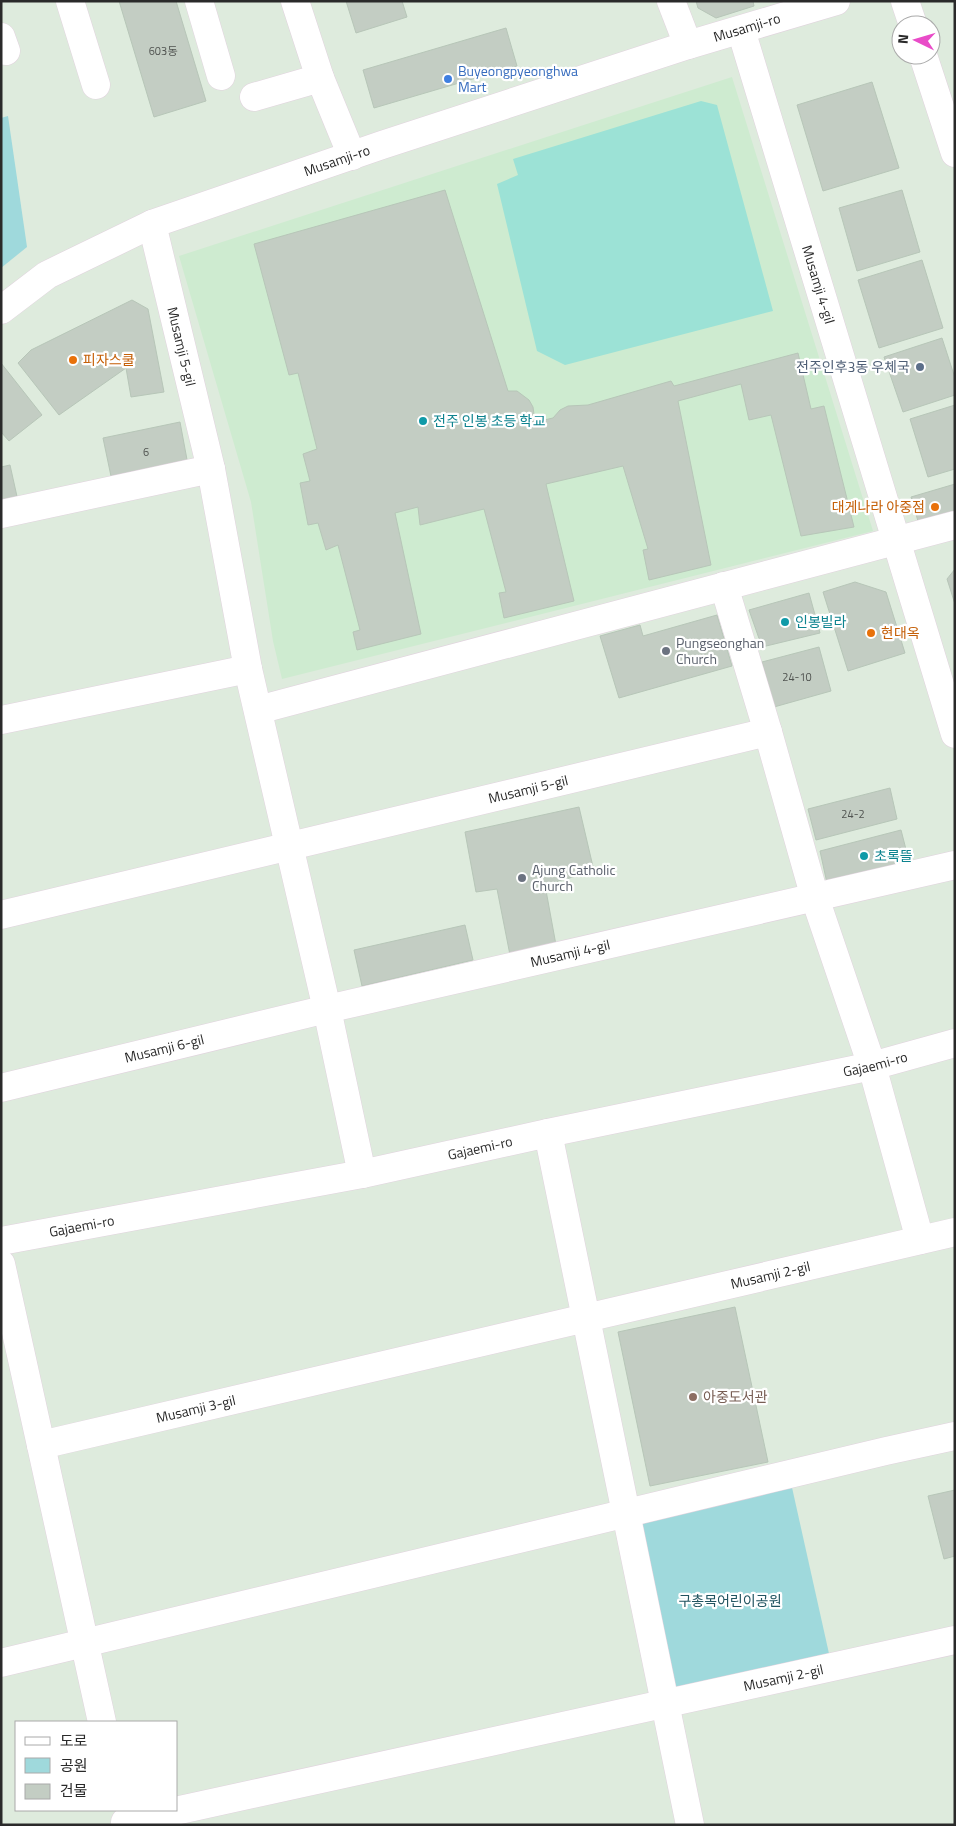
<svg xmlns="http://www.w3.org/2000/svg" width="956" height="1826" font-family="'Titillium Web','Noto Sans KR',sans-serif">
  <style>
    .education { fill: #ceebd0 }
    .green { fill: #9fd9dc }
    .pitch { fill: #9ce2d6 }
    .building { fill: #c3cdc3; stroke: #b7c6b8 }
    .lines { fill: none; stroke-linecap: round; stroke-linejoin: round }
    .minor-casing { stroke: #e1d3de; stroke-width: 29 }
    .minor { stroke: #fff; stroke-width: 28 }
    .shop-dot { fill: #3f7fe0; stroke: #fff; stroke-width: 2 }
    .food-dot { fill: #e8710a; stroke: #fff; stroke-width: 2 }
    .service-dot { fill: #5c6f8a; stroke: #fff; stroke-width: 2 }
    .culture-dot { fill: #0f9aa8; stroke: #fff; stroke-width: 2 }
    .worship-dot { fill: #6b7280; stroke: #fff; stroke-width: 2 }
    .education-dot { fill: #8d6e63; stroke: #fff; stroke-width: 2 }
    .labels { text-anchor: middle; stroke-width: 4.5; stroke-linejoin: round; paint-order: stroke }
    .number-label { font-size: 11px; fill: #505350 }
    .street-label { font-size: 14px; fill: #2a2a2a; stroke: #fff }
    .shop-label { font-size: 14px; fill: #366cbe; stroke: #fff; text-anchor: start }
    .food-label { font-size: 14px; fill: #c56008; stroke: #fff; text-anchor: start }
    .service-label { font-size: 14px; fill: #4e5e75; stroke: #fff; text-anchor: end }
    .culture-label { font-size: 14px; fill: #0d838f; stroke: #fff; text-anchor: start }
    .worship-label { font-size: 14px; fill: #5b616d; stroke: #fff; text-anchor: start }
    .education-label { font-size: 14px; fill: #785e54; stroke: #fff; text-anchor: start }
    .park-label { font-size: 14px; fill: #215460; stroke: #fff }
  </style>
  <rect width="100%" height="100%" fill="#deebdd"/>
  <!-- education -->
  <path class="education" d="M732,77L873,531L282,679L273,641L251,502L179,256Z"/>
  <!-- green -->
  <g class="green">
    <path d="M8,116L27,247L1,268V118Z"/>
    <path d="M789,1474L832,1667L665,1703L625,1513Z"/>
  </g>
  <!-- pitch -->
  <path class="pitch" d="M701,101L717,105L773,311L565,365L537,351L497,184L518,175L513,159Z"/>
  <!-- building -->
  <g class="building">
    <path d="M119,1H176L206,101L154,117Z"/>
    <path d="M346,1H402L407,17L356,33Z"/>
    <path d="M696,1H753L754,6L716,18L698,8Z"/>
    <path d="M506,28L517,66L374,108L363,70Z"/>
    <path d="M872,82L899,168L823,191L797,105Z"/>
    <path d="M445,190L508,391H517L529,400L533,407L535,422L553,418L560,410L568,406L588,405L671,381L674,386L798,353L811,409L824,406L854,527L801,536L771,415L749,420L741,384L678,401L711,565L649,580L643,550L648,549L623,466L546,484L574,601L504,618L499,593L506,592L484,509L420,525L418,507L395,513L421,634L357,650L353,632L360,630L338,545L326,550L318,523L308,525L300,483L310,481L303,454L317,449L298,373L289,375L254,244Z"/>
    <path d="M902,190L920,252L857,271L839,208Z"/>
    <path d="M922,260L943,328L879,348L858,280Z"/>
    <path d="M132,300L148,309L164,392L131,397L126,368L59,415L18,363L31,350Z"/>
    <path d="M942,338L955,378V395L903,412L884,357Z"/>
    <path d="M1,363L42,415L9,441L1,432Z"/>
    <path d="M955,405V469L928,477L910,419Z"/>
    <path d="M180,422L188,465L112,481L103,438Z"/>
    <path d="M10,465L18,501L1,505V467Z"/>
    <path d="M955,484V518L920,528L911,497Z"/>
    <path d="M955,569V604L947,579Z"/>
    <path d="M855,582L886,592L905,653L848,671L823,592Z"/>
    <path d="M809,593L820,633L762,647L749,610Z"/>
    <path d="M717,615L732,666L619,698L600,636L640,625L643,636Z"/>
    <path d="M819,647L831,691L774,707L762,662Z"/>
    <path d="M890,788L897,819L816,840L808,809Z"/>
    <path d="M579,807L594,871L545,885L556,945L510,955L497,889L476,892L465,832Z"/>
    <path d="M901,830L909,861L827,883L820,851Z"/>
    <path d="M465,925L473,960L362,986L354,950Z"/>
    <path d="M735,1307L768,1462L650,1486L618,1332Z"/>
    <path d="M955,1490V1556L944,1559L928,1496Z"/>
  </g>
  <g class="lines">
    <!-- minor casing -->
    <g class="minor-casing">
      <g id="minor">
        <path d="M70,1L96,85"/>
        <path d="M199,1L221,76"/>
        <path d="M671,1L688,45"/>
        <path d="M905,1L913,25"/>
        <path id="s1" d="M741,30L955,734"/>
        <path d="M1,37L6,51"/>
        <path d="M923,55L955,153"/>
        <path d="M320,78L352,156"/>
        <path d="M254,97L320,78L295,1"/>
        <path id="s2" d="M152,224L211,469L248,669L327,1009L362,1174"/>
        <path id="s3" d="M1,310L47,275L152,224L382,145L688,45L836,1"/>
        <path d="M1,514L211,469"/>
        <path d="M724,586L768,732L815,898L872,1066L920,1240"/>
        <path d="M258,710L955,525"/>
        <path d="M1,720L248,669"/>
        <path id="s4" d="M1,915L768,732"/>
        <path id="s5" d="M1,1088L327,1009L955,865"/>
        <path d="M548,1133L690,1825"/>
        <path id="s6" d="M1,1241L362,1174L548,1133L872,1066L955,1043"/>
        <path d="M1,1264L102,1722"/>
        <path id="s7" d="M41,1445L955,1232"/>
        <path d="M1,1663L886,1451L955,1436"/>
        <path id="s8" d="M125,1822L955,1640"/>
      </g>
    </g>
    <!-- minor -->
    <use href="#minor" class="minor"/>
  </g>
  <!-- markers -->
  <circle class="shop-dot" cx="448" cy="79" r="5"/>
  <g class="food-dot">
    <circle cx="73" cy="360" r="5"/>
    <circle cx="935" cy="507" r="5"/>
    <circle cx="871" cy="633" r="5"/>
  </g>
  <circle class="service-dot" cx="920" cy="367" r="5"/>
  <g class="culture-dot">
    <circle cx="423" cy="421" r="5"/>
    <circle cx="785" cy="622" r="5"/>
    <circle cx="864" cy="856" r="5"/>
  </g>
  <g class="worship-dot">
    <circle cx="666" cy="651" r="5"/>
    <circle cx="522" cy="878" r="5"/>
  </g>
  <circle class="education-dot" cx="693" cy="1397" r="5"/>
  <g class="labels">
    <!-- number labels -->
    <g class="number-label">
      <text x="163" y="55">603동</text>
      <text x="146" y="456">6</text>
      <text x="797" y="681">24-10</text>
      <text x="853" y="818">24-2</text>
    </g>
    <!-- street labels -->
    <g class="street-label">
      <text dy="5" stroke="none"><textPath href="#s3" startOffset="801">Musamji-ro</textPath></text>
      <text dy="5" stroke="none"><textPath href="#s3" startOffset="370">Musamji-ro</textPath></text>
      <text dy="5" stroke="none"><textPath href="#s1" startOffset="266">Musamji 4-gil</textPath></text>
      <text dy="5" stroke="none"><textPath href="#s2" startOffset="126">Musamji 5-gil</textPath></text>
      <text dy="5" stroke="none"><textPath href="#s4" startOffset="542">Musamji 5-gil</textPath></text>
      <text dy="5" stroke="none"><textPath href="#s5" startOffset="585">Musamji 4-gil</textPath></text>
      <text dy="5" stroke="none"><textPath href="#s5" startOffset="168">Musamji 6-gil</textPath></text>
      <text dy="5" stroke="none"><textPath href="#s6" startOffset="892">Gajaemi-ro</textPath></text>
      <text dy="5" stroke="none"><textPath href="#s6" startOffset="488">Gajaemi-ro</textPath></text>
      <text dy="5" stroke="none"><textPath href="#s6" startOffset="82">Gajaemi-ro</textPath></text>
      <text dy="5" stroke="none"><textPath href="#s7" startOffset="749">Musamji 2-gil</textPath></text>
      <text dy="5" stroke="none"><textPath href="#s7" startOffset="159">Musamji 3-gil</textPath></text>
      <text dy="5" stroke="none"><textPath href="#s8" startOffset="674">Musamji 2-gil</textPath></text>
    </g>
    <!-- shop labels -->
    <g class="shop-label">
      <text x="458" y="76">Buyeongpyeonghwa<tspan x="458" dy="16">Mart</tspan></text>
    </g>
    <!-- food labels -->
    <g class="food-label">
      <text x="83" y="365">피자스쿨</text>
      <text x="925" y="512" text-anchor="end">대게나라 아중점</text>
      <text x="881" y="638">현대옥</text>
    </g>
    <!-- service labels -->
    <g class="service-label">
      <text x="910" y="372">전주인후3동 우체국</text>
    </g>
    <!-- culture labels -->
    <g class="culture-label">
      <text x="433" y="426">전주 인봉 초등 학교</text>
      <text x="795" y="627">인봉빌라</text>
      <text x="874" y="861">초록뜰</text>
    </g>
    <!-- worship labels -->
    <g class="worship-label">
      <text x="676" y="648">Pungseonghan<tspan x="676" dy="16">Church</tspan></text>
      <text x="532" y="875">Ajung Catholic<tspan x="532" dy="16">Church</tspan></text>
    </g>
    <!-- education labels -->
    <g class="education-label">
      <text x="703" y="1402">아중도서관</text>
    </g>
    <!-- park labels -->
    <g class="park-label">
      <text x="730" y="1606">구총목어린이공원</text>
    </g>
  </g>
  <!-- border -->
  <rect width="956" height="1826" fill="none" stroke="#2a2a2a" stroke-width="5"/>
  <!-- legend -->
  <rect x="15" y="1721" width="162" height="90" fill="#ffffff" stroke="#aaaaaa"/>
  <rect x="25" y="1737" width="25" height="8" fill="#ffffff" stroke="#aaaaaa"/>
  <text x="60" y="1746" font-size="15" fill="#2a2a2a">도로</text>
  <rect x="25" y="1758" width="25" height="15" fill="#9fd9dc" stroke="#aaaaaa"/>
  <text x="60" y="1771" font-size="15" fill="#2a2a2a">공원</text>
  <rect x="25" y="1784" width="25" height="15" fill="#c3cdc3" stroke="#aaaaaa"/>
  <text x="60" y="1796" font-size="15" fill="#2a2a2a">건물</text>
  <!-- north arrow -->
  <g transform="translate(916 40) rotate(275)"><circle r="24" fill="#ffffff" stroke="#aaaaaa"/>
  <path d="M0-4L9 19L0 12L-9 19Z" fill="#e94cc8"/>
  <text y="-8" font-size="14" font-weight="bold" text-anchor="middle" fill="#2a2a2a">N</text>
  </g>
</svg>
